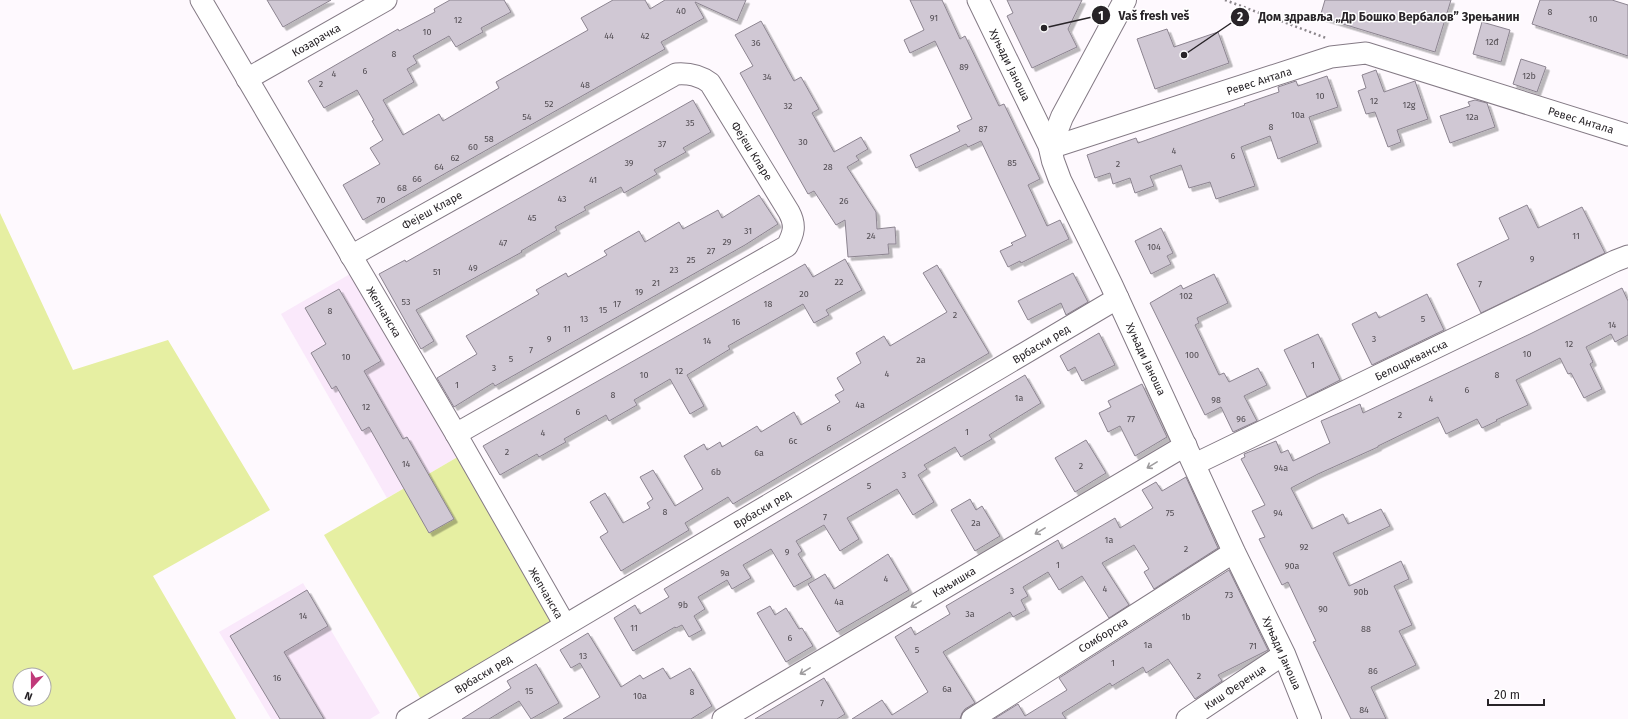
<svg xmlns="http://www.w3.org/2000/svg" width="1628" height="719" font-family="'Fira Sans',sans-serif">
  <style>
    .built { fill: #fae9fb }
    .green { fill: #e6efa2; fill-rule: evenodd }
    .building { fill: #d0c8d4; stroke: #8c8490; filter: url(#shadow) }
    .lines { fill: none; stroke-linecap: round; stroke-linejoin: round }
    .minor-casing { stroke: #847a85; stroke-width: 23 }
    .tertiary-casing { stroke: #847a85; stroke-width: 24 }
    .path { stroke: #8c878c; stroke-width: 2.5; stroke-dasharray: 2 3; stroke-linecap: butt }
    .minor { stroke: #fff; stroke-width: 21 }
    .tertiary { stroke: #fff; stroke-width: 22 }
    .oneway { stroke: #9e9c9e }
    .labels { text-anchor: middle; stroke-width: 3; stroke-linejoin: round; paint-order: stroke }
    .number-label { font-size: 9px; fill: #524d53 }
    .street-label { font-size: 11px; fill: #282428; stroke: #fff }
    .leader { fill: none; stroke: #282428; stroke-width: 1.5 }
    .callout-dot { fill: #282428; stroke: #fff; stroke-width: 1.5 }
    .mark-label { font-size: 12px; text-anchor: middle; font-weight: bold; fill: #fff }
    .callout-label { font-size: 12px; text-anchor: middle; font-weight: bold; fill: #282428; stroke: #fff; stroke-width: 3; stroke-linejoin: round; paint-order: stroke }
  </style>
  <defs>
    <filter id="shadow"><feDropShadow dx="3.5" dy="3.5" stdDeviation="0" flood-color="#0004"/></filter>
  </defs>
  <rect width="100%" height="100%" fill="#fef9fe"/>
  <!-- built -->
  <g class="built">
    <path d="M357,270L461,455L387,498L281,314Z"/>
    <path d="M303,583L380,713L370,719H271L219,632Z"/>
  </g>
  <!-- green -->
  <g class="green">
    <path d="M0,213L73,370L168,340L270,510L153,576L236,719H0ZM20,675H44V699H20Z"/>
    <path d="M461,455L559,621L422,701L324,535Z"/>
  </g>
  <!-- building -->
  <g class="building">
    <path d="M267,0H331L283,27Z"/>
    <path d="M450,0H504L511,12L481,28L483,32L456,47L449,36L413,56L417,63L407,69L414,82L383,100L403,135L439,114L443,121L499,88L496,82L588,30L581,18L613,0H645L650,9L665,0H746L737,21L695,2L704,18L661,42L665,49L363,220L343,185L380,164L370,148L383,140L372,121L374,120L357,90L324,108L308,81L398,29L399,31L435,12L434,9Z"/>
    <path d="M910,0H942L960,39L965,36L999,106L1004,104L1040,179L1028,185L1047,226L1060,220L1069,239L1021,263L1020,261L1008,267L1000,251L1013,245L1011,243L1026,236L981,141L968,147L966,144L916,168L910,155L960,131L957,126L972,119L935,41L910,53L904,40L924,30Z"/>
    <path d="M1007,0H1082L1068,29L1077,47L1032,68L1007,16L1013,13Z"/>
    <path d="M1325,0H1451L1435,52L1320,17Z"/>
    <path d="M1540,0H1612L1628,5V56L1532,24Z"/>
    <path d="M761,21L794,81L801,77L819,109L812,113L834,152L861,137L868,149L856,156L859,160L847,167L876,212L877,229L895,227L896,244H888L889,254L848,257L845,220L836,225L814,191L808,194L740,73L753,66L735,35Z"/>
    <path d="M1482,22L1510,30L1501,62L1473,54Z"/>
    <path d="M1167,29L1174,47L1218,32L1229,63L1155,89L1137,39Z"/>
    <path d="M1521,59L1546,67L1537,92L1513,84Z"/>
    <path d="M1376,70L1384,92L1415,81L1428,119L1397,130L1401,142L1388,147L1375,112L1366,114L1358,91L1366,88L1362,75Z"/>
    <path d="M1327,76L1338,107L1309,117L1318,143L1278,159L1270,136L1241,147L1255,186L1216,199L1210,182L1189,188L1181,165L1150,176L1154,186L1135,193L1130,178L1113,184L1110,173L1095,178L1087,155L1136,138L1138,143L1245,105L1244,104L1279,92L1278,87L1296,81L1298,86Z"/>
    <path d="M693,100L711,132L683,148L686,152L654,170L657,174L624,193L621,187L584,207L586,210L555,227L557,230L521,251L522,252L416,310L434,341L421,349L379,274L405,260L406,262Z"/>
    <path d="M1475,100L1487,103L1495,127L1450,143L1440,116L1470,106L1468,102Z"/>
    <path d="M759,195L778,224L745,245L495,386L493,383L454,407L437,378L477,354L466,336L539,294L536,290L566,273L568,277L607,255L604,251L639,231L645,242L679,222L683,229L718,210L722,218Z"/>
    <path d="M1527,205L1538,228L1582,207L1605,253L1481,313L1457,264L1509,239L1499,218Z"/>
    <path d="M1161,228L1173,253L1167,256L1171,264L1151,274L1135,241Z"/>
    <path d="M845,259L862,290L826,310L829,315L814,323L803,304L728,346L730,349L687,375L704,406L690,414L670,379L634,400L637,405L609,421L606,415L564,439L566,442L539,457L537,454L500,475L483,446L805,264L813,277Z"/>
    <path d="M937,265L989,353L733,504L728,497L685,523L689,530L621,571L600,537L608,532L590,502L605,493L623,523L650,508L647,503L653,499L640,477L653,470L675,506L703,489L684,456L704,444L707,450L720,442L722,447L757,426L761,432L794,412L801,425L840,402L835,395L844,390L837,378L861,363L856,353L884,336L890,346L947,312L923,273Z"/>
    <path d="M1073,273L1088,302L1066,315L1061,303L1028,320L1018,301Z"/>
    <path d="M1214,274L1228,303L1197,318L1199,323L1195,325L1219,375L1224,373L1229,382L1258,368L1267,385L1244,396L1257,421L1233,432L1221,407L1205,415L1150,303L1181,285L1183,289Z"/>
    <path d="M1622,288L1628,301V335L1615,342L1611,334L1586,347L1593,362L1590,364L1602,389L1584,398L1571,373L1568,374L1560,358L1516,380L1528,405L1496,420L1497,421L1482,428L1477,419L1446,434L1438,417L1378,446V447L1318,474L1291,488L1312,529L1343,514L1348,524L1381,509L1390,526L1333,553L1349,586L1401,561L1409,579L1394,586L1412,625L1399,631L1416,665L1371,687L1386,719H1351L1313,642L1316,641L1288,582L1282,585L1259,539L1265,537L1252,511L1265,505L1241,459L1245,457L1244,454L1276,441L1281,453L1288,450L1293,461L1330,443L1321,421L1360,404L1363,413L1530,334Z"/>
    <path d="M339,289L381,361L364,371L403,439L407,437L454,519L429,533L369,427L362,431L336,386L332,389L311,353L326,344L305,308Z"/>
    <path d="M1427,294L1444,330L1372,365L1352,324L1376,312L1379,318Z"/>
    <path d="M1099,333L1115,365L1082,381L1075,367L1068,371L1060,356Z"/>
    <path d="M1318,334L1340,380L1307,397L1284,350Z"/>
    <path d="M1025,375L1041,403L989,435L992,439L961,457L955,447L924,465L927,469L918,475L934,502L913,515L897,489L847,518L859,539L840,551L824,525L796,541L802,551L798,554L812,577L794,587L771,549L743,565L751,578L732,589L727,580L698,597L705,609L694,616L702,630L689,637L682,625L676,628L675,627L633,651L614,618L635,605L640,614L669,597L664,589Z"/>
    <path d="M1142,384L1167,437L1135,456L1120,426L1108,432L1099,413L1111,407L1108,401Z"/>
    <path d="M1086,440L1106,473L1075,492L1055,458Z"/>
    <path d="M1186,477L1218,548L1154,589L1144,572L1149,569L1134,545L1102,563L1129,605L1109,618L1082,576L1059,590L1048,572L1023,587L1028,596L1021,600L1026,610L1013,617L1010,612L943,652L975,703L965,709L962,713L960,719H852L882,700L892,715L928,692L895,637L911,627L915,635L950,614L946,606L1058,540L1062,549L1115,518L1120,528L1153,508L1142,490L1156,482L1162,491Z"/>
    <path d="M970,499L976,510L982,506L1000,536L975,551L951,510Z"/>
    <path d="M888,554L909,590L837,632L808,584L825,574L834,589Z"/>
    <path d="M1229,570L1268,650L1218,675L1222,681L1195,699L1168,659L1146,673L1143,667L1112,686L1110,683L1062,713L1066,719H994L1018,704L1025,716L1067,690L1059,678Z"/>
    <path d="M307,590L328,626L284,652L324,719H280L230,636Z"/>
    <path d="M770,606L775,615L786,608L799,629L802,628L813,646L786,662L757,613Z"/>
    <path d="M588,633L621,687L640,675L643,679L663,668L670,679L690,668L712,706L691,719H563L600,697L580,663L571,668L560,650Z"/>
    <path d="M536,664L559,703L531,719L519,701L489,719H462L511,688L507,681Z"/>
    <path d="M824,678L845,714L837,719H755Z"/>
  </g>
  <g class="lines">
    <!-- minor casing -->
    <g class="minor-casing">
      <g id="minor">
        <path d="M201,0L456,434L565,625"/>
        <path d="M978,0L1050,148L1331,57L1366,53L1628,135"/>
        <path d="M247,79L386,0"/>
        <path d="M351,256L676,74C689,73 699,75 710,83L789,212C796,225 794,233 787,246L456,434"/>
        <path d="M1195,464L1615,261L1628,256"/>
        <path d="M407,719L1118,298"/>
        <path d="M723,719L1186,445"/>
        <path d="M972,719L1234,552"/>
        <path d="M1187,719L1284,654"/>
      </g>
    </g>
    <!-- tertiary casing -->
    <g class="tertiary-casing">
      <path id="tertiary" d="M1125,0L1062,117L1050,148L1053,161L1060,180L1111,284L1234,552L1284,654L1310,719"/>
    </g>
    <!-- path -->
    <path class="path" d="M1225,0L1326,38"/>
    <!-- minor -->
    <use href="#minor" class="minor"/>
    <!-- tertiary -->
    <use href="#tertiary" class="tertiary"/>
  </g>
  <!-- one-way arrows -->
  <defs><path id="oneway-shaft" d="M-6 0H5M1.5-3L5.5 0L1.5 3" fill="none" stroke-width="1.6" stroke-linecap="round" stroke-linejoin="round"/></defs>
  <g class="oneway">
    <use href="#oneway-shaft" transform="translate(1152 465) rotate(149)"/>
    <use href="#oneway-shaft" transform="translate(1040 531) rotate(149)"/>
    <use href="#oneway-shaft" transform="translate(916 604) rotate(149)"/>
    <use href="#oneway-shaft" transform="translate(805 671) rotate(149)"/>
  </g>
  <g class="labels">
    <!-- number labels -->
    <g class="number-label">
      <text x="681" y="14">40</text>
      <text x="1550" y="15">8</text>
      <text x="934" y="21">91</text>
      <text x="1593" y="22">10</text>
      <text x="458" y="23">12</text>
      <text x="427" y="35">10</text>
      <text x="609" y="39">44</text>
      <text x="645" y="39">42</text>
      <text x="1492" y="45">12đ</text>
      <text x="756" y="46">36</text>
      <text x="394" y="57">8</text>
      <text x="964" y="70">89</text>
      <text x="365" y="74">6</text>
      <text x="334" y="77">4</text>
      <text x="1529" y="79">12b</text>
      <text x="767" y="80">34</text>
      <text x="321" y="87">2</text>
      <text x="585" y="88">48</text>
      <text x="1320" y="99">10</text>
      <text x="1374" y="104">12</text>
      <text x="549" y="107">52</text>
      <text x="1409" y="108">12g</text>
      <text x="788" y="109">32</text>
      <text x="1298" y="118">10a</text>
      <text x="527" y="120">54</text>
      <text x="1472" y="120">12a</text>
      <text x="690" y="126">35</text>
      <text x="1271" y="130">8</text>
      <text x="983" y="132">87</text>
      <text x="489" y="142">58</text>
      <text x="803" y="145">30</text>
      <text x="662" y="147">37</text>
      <text x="473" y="150">60</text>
      <text x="1174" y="154">4</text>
      <text x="1233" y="159">6</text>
      <text x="455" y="161">62</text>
      <text x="629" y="166">39</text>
      <text x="1012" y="166">85</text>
      <text x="1118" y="167">2</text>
      <text x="439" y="170">64</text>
      <text x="828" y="170">28</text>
      <text x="417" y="182">66</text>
      <text x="593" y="183">41</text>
      <text x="402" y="191">68</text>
      <text x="562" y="202">43</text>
      <text x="381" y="203">70</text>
      <text x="844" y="204">26</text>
      <text x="532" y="221">45</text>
      <text x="748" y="234">31</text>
      <text x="871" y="239">24</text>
      <text x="1576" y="239">11</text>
      <text x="727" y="245">29</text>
      <text x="503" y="246">47</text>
      <text x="1154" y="250">104</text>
      <text x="711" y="254">27</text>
      <text x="1532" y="262">9</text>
      <text x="691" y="263">25</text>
      <text x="473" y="271">49</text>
      <text x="674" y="273">23</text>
      <text x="437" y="275">51</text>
      <text x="839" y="285">22</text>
      <text x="656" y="286">21</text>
      <text x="1480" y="287">7</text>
      <text x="639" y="295">19</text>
      <text x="804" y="297">20</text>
      <text x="1186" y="299">102</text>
      <text x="406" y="305">53</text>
      <text x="617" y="307">17</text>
      <text x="768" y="307">18</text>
      <text x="603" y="313">15</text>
      <text x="330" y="314">8</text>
      <text x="955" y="318">2</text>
      <text x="584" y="322">13</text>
      <text x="1423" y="322">5</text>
      <text x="736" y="325">16</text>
      <text x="1612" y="328">14</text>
      <text x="567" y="332">11</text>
      <text x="549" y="342">9</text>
      <text x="1374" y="342">3</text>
      <text x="707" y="344">14</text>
      <text x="1569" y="347">12</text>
      <text x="531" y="353">7</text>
      <text x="1527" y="357">10</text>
      <text x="1192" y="358">100</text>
      <text x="346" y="360">10</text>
      <text x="511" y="362">5</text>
      <text x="921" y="363">2a</text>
      <text x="1313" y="368">1</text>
      <text x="494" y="371">3</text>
      <text x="679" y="374">12</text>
      <text x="887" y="377">4</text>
      <text x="644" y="378">10</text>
      <text x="1497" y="378">8</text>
      <text x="457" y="388">1</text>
      <text x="1467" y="393">6</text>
      <text x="613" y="398">8</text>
      <text x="1019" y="401">1a</text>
      <text x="1431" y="402">4</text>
      <text x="1216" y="403">98</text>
      <text x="860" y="408">4a</text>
      <text x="366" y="410">12</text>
      <text x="578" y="415">6</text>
      <text x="1400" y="418">2</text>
      <text x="1131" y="422">77</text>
      <text x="1241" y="422">96</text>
      <text x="829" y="431">6</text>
      <text x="967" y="435">1</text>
      <text x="543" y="436">4</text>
      <text x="793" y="444">6c</text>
      <text x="507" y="455">2</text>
      <text x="759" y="456">6a</text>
      <text x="406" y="467">14</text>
      <text x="1081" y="469">2</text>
      <text x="1281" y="471">94a</text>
      <text x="716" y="475">6b</text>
      <text x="904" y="478">3</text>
      <text x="869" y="489">5</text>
      <text x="665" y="515">8</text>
      <text x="1170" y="516">75</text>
      <text x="1278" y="516">94</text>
      <text x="825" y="520">7</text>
      <text x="976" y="526">2a</text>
      <text x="1109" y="543">1a</text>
      <text x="1304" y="550">92</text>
      <text x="1186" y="552">2</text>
      <text x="787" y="555">9</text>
      <text x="1058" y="568">1</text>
      <text x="1292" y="569">90a</text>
      <text x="725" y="576">9a</text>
      <text x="886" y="582">4</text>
      <text x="1105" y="592">4</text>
      <text x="1012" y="594">3</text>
      <text x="1361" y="595">90b</text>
      <text x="1229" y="598">73</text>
      <text x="839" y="605">4a</text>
      <text x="683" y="608">9b</text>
      <text x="1323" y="612">90</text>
      <text x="970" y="617">3a</text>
      <text x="303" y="619">14</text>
      <text x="1186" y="620">1b</text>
      <text x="634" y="631">11</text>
      <text x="1366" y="632">88</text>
      <text x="790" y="641">6</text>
      <text x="1148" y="648">1a</text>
      <text x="1253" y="649">71</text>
      <text x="917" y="653">5</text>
      <text x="583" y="659">13</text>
      <text x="1113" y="666">1</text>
      <text x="1373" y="674">86</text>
      <text x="1199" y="679">2</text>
      <text x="277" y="681">16</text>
      <text x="947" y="692">6a</text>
      <text x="529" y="694">15</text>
      <text x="692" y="695">8</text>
      <text x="640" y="699">10a</text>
      <text x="822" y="706">7</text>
      <text x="1364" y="713">84</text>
    </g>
    <!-- street labels -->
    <g class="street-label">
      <text transform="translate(316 40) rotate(-30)" y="4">Козарачка</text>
      <text transform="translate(1010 65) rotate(64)" y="4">Хуњади Јаноша</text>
      <text transform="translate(1259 81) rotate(-18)" y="4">Ревес Антала</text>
      <text transform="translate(1581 120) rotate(17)" y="4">Ревес Антала</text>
      <text transform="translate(752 151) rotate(58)" y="4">Фејеш Кларе</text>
      <text transform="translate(432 210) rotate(-29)" y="4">Фејеш Кларе</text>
      <text transform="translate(384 312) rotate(59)" y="4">Жепчанска</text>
      <text transform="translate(1041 344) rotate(-31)" y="4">Врбаски ред</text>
      <text transform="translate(1146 359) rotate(65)" y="4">Хуњади Јаноша</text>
      <text transform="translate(1411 360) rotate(-26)" y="4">Белоцркванска</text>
      <text transform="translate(762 509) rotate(-31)" y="4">Врбаски ред</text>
      <text transform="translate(954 582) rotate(-31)" y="4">Кањишка</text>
      <text transform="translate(546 593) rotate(60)" y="4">Жепчанска</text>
      <text transform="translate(1103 635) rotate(-32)" y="4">Сомборска</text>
      <text transform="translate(1282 653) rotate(66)" y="4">Хуњади Јаноша</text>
      <text transform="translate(483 674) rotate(-31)" y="4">Врбаски ред</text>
      <text transform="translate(1235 687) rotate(-34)" y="4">Киш Ференца</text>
    </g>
  </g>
  <!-- callouts -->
  <path class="leader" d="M1044 28L1101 15M1184 55L1240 17"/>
  <g class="callout-dot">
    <circle cx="1044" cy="28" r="4"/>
    <circle cx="1184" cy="55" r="4"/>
    <circle cx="1101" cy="15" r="10"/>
    <circle cx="1240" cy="17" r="10"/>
  </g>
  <g class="mark-label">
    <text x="1101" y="20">1</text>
    <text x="1240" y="21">2</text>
  </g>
  <g class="callout-label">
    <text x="1154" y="20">Vaš fresh veš</text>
    <text x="1389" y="21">Дом здравља „Др Бошко Вербалов” Зрењанин</text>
  </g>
  <!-- north arrow -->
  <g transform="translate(32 687) rotate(201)"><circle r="19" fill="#ffffff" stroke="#a9a7a9"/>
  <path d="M0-3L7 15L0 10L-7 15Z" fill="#c03979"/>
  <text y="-6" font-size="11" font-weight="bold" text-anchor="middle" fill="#282428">N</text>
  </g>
  <!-- scale -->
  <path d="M1488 699v6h56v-6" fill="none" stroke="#282428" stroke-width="2"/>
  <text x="1494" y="699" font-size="12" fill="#282428" stroke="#ffffff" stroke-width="3" paint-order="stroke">20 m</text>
</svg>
